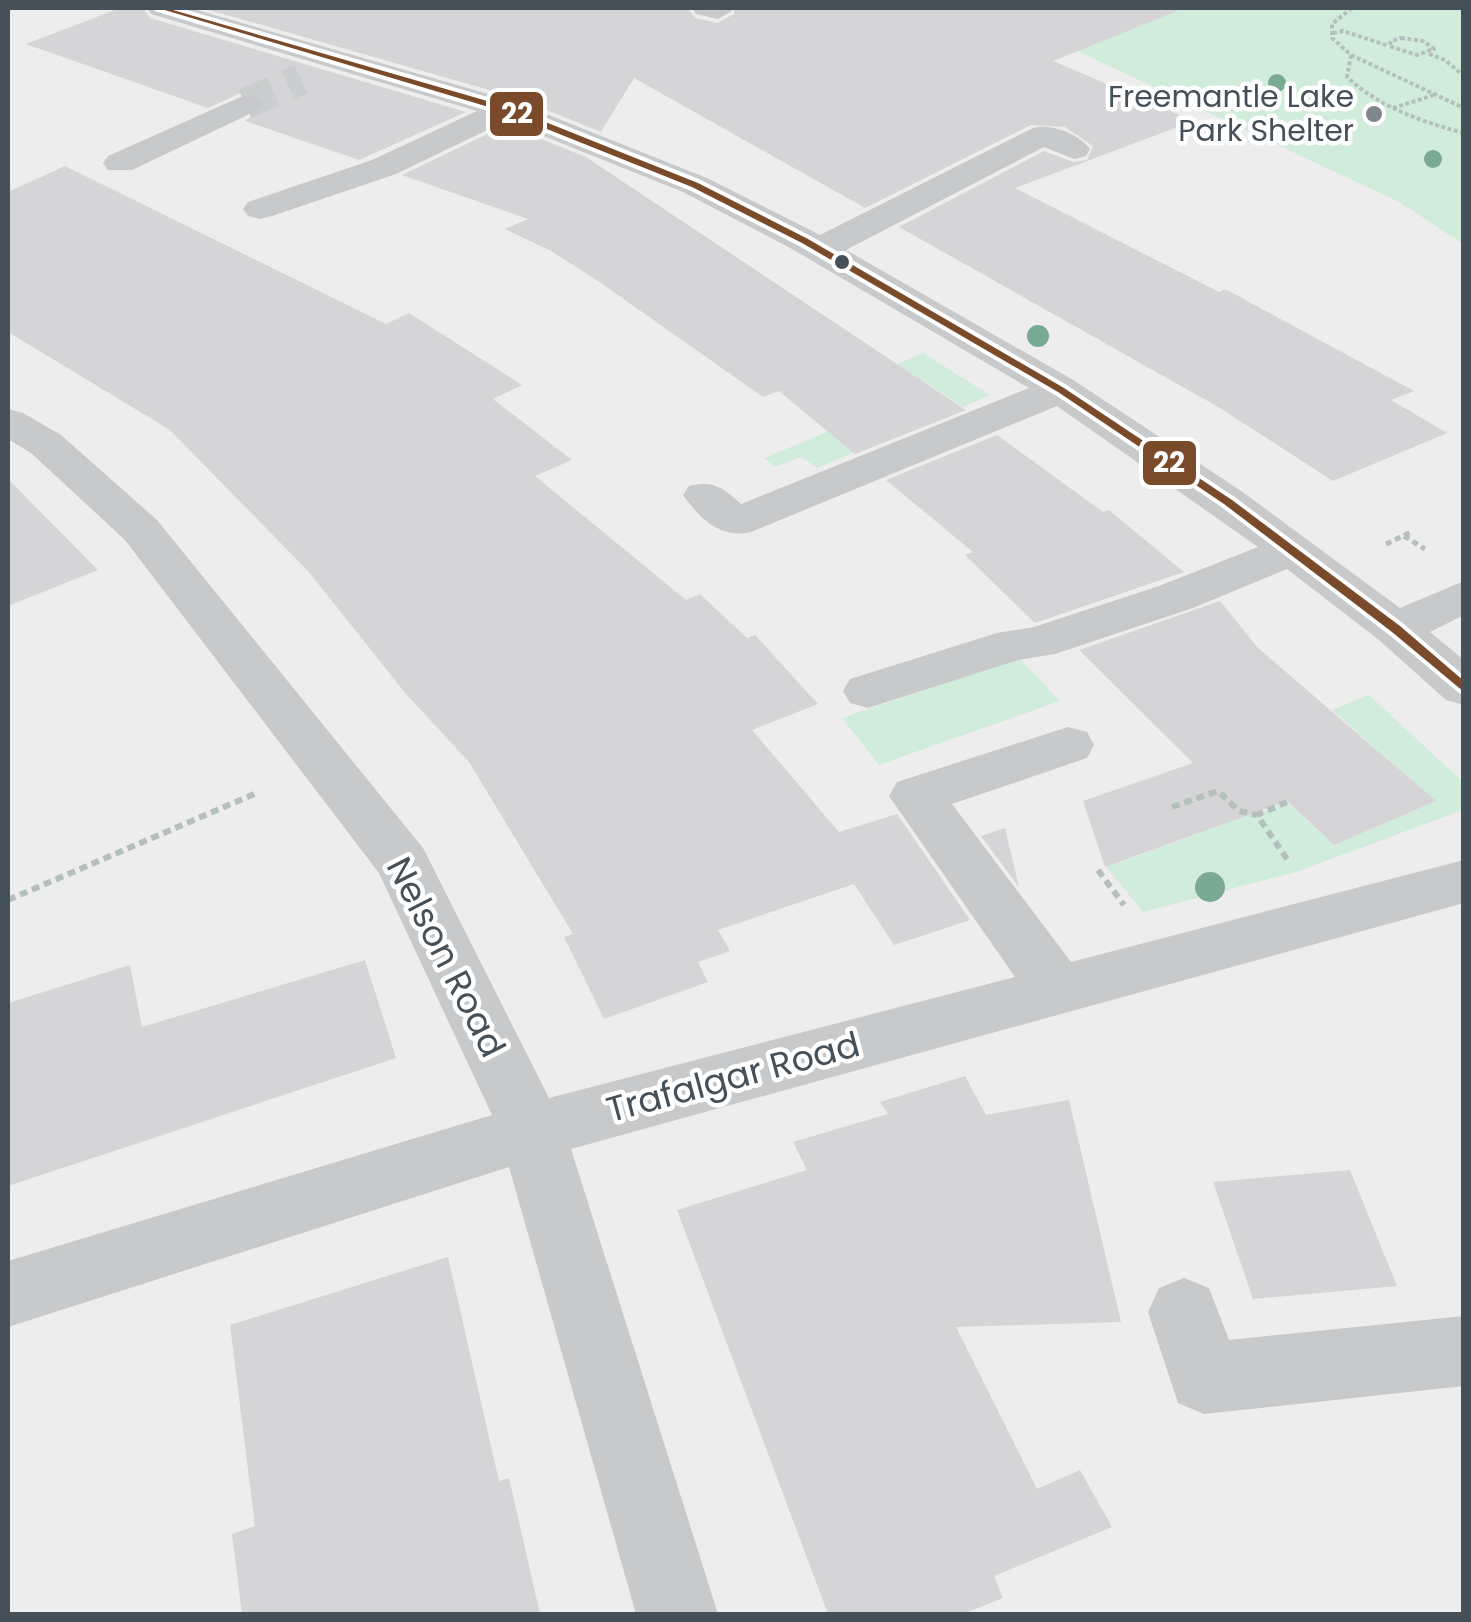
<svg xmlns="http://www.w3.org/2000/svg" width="1471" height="1622" font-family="Poppins,sans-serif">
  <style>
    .green { fill: #d2ecdb }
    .building { fill: #d5d5d7 }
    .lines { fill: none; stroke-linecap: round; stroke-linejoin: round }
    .minor-tunnel { stroke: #cbcecf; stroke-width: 31; stroke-dasharray: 31 16; stroke-linecap: butt }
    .path-far2 { stroke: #b5c0bd; stroke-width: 4; stroke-dasharray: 4 2.5; stroke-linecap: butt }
    .path-far1 { stroke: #b5c0bd; stroke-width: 5; stroke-dasharray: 6 4; stroke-linecap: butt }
    .path { stroke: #b5c0bd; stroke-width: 6; stroke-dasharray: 8 5; stroke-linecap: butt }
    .minor { fill: #c7c9cb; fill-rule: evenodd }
    .bus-1-casing { stroke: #fff; stroke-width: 8 }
    .bus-1 { fill: #7a4b2a; fill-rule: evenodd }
    .tree { fill: #7aaa91 }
    .poi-dot { fill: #80878c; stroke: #fff; stroke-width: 4 }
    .bus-dot { fill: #455058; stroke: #fff; stroke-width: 4 }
    .labels { text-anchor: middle; stroke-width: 9; stroke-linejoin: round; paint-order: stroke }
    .far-poi-label { font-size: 30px; fill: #455058; stroke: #fff; text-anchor: end }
    .street-label { font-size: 35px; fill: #455058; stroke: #fff }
    .line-badge { stroke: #fff; stroke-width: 4 }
    .badge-label { font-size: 28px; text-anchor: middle; font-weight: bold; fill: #fff }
  </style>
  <rect width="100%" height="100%" fill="#ededed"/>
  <!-- green -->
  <g class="green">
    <path d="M1154,8H1456L1464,13L1463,244L1399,202L1077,51L1164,11Z"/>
    <path d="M923,353L990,395L963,407L897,364Z"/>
    <path d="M839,427L867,447L817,468L801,457L775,467L764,458Z"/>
    <path d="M1019,658L1060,701L879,765L842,718Z"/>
    <path d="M1369,695L1463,782V810L1296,872L1143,912L1106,867L1195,835L1239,811L1257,814L1287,802L1334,845L1435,801L1332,710Z"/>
  </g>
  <!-- building -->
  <g class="building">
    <path d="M120,8H143L150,18L466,112L359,160L245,121L264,106L257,93L243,92L208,108L26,44Z"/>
    <path d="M202,8H688L695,18L717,23L734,14V8H1176L1177,11L1053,61L1194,121L1015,188L1219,292L1225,289L1414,391L1391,400L1447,433L1333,481L1220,408L899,227L1044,151L1073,162L1087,160L1093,146L1065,127L1031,125L865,208L634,78L601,132L517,98Z"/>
    <path d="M506,125L586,157L966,410L855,454L779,391L763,397L598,281L551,251L505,229L528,219L402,175Z"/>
    <path d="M65,166L386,324L409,313L522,385L493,399L572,460L535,476L686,600L700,594L747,638L755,635L818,704L752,730L839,832L897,814L970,920L894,945L854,884L718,930L730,951L698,962L708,982L604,1019L564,937L573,934L469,762L406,694L308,571L170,430L8,332V192Z"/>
    <path d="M997,435L1103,512L1109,510L1184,572L1035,623L965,555L973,552L886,480Z"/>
    <path d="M8,479L98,570L8,606Z"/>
    <path d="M1220,601L1258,648L1436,801L1334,845L1287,801L1105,867L1083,801L1193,763L1079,650Z"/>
    <path d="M1005,828L1019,887L981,836Z"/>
    <path d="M365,960L396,1058L8,1186V1003L130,965L142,1027Z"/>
    <path d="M965,1076L986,1115L1069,1100L1121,1322L956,1327L1037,1489L1080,1470L1112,1527L994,1576L1003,1598L963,1614H828L677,1210L807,1170L793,1142L888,1114L880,1102Z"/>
    <path d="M1350,1170L1397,1286L1253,1299L1213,1182Z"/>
    <path d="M448,1257L499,1481L509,1478L540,1614H242L232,1534L255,1526L230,1325Z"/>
  </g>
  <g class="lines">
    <!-- minor-tunnel -->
    <path class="minor-tunnel" d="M245,104L301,79"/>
    <!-- path-far2 -->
    <g class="path-far2">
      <path d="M1352,8L1332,24V38L1351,55L1464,108"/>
      <path d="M1333,33L1343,31L1389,46"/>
      <path d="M1401,38L1423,41L1434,49L1417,55L1389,46L1391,41Z"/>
      <path d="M1429,54L1445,60L1464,76"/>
      <path d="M1351,55L1347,77C1381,108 1420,121 1464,133"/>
      <path d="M1393,108L1437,94"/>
    </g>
    <!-- path-far1 -->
    <g class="path-far1">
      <path d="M1404,536L1425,549"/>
      <path d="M1386,544L1413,531"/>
    </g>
    <!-- path -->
    <g class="path">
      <path d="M1287,802L1257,815L1287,859"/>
      <path d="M1172,807L1218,791L1239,811L1257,815"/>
      <path d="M1098,870L1124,905"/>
      <path d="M8,900L259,792"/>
    </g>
    <!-- minor -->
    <g class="minor">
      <path d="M147,8H190L516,102L707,178L820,235L1033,128C1051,123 1079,134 1090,149L1086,156L1074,159L1044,147L846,250L1075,381L1244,493L1400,608L1464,581V615L1430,632L1464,660V705L1446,700L1379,640L1287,569L1193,608L1055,654L1018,660L868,708L850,703L843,691L850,679L997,633L1034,627L1159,586L1258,547L1057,406L751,532C721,539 700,519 683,495L689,486C714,480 723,488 741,504L1029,388L792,249L683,192L506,121L396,174L272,216L260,219L248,216L243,209L248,202L372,160L477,111L151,14Z"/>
      <path d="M692,8H730L732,11L718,19L696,14Z"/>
      <path d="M245,95L256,97L261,104L256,111L132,170H108L103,163L108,156Z"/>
      <path d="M8,409L23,413L61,435L157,520L423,848L549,1098L1015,977L889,796L897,782L1068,727L1087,732L1094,745L1087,758L952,804L1071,962L1464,860V903L571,1149L718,1614H636L509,1167L8,1327V1261L492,1115L379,873L125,540L31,453L8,439Z"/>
      <path d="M1184,1278L1209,1288L1229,1340L1464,1316V1386L1204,1414L1178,1403L1148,1312L1159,1288Z"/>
    </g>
    <!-- bus-1 casing -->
    <g class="bus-1-casing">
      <path id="bus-1" d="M158,8H166L508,107L698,183L808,239L1064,388L1232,500L1400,626L1464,681V692L1392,632L1224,504L1058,392L802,243L692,187L502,111Z"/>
    </g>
    <!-- bus-1 -->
    <use href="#bus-1" class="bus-1"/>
  </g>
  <!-- trees -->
  <g class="tree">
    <circle cx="1277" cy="83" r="9"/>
    <circle cx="1433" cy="159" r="9"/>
    <circle cx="1038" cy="336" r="11"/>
    <circle cx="1210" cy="887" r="15"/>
  </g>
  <!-- markers -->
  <circle class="poi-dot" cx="1374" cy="114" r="10"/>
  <circle class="bus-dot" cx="842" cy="262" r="9"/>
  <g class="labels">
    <!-- far-poi labels -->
    <g class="far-poi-label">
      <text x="1354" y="107">Freemantle Lake<tspan x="1354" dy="34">Park Shelter</tspan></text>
    </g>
    <!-- street labels -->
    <g class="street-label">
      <text transform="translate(446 957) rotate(63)" y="12">Nelson Road</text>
      <text transform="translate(733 1077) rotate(-15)" y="12">Trafalgar Road</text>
    </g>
  </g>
  <g class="line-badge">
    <rect x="488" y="90" width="57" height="48" rx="10" fill="#7a4b2a"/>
    <rect x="1141" y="439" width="57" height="48" rx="10" fill="#7a4b2a"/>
  </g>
  <g class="badge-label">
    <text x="517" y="123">22</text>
    <text x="1169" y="472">22</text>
  </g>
  <!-- border -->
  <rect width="1471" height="1622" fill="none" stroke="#455058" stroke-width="20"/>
</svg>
